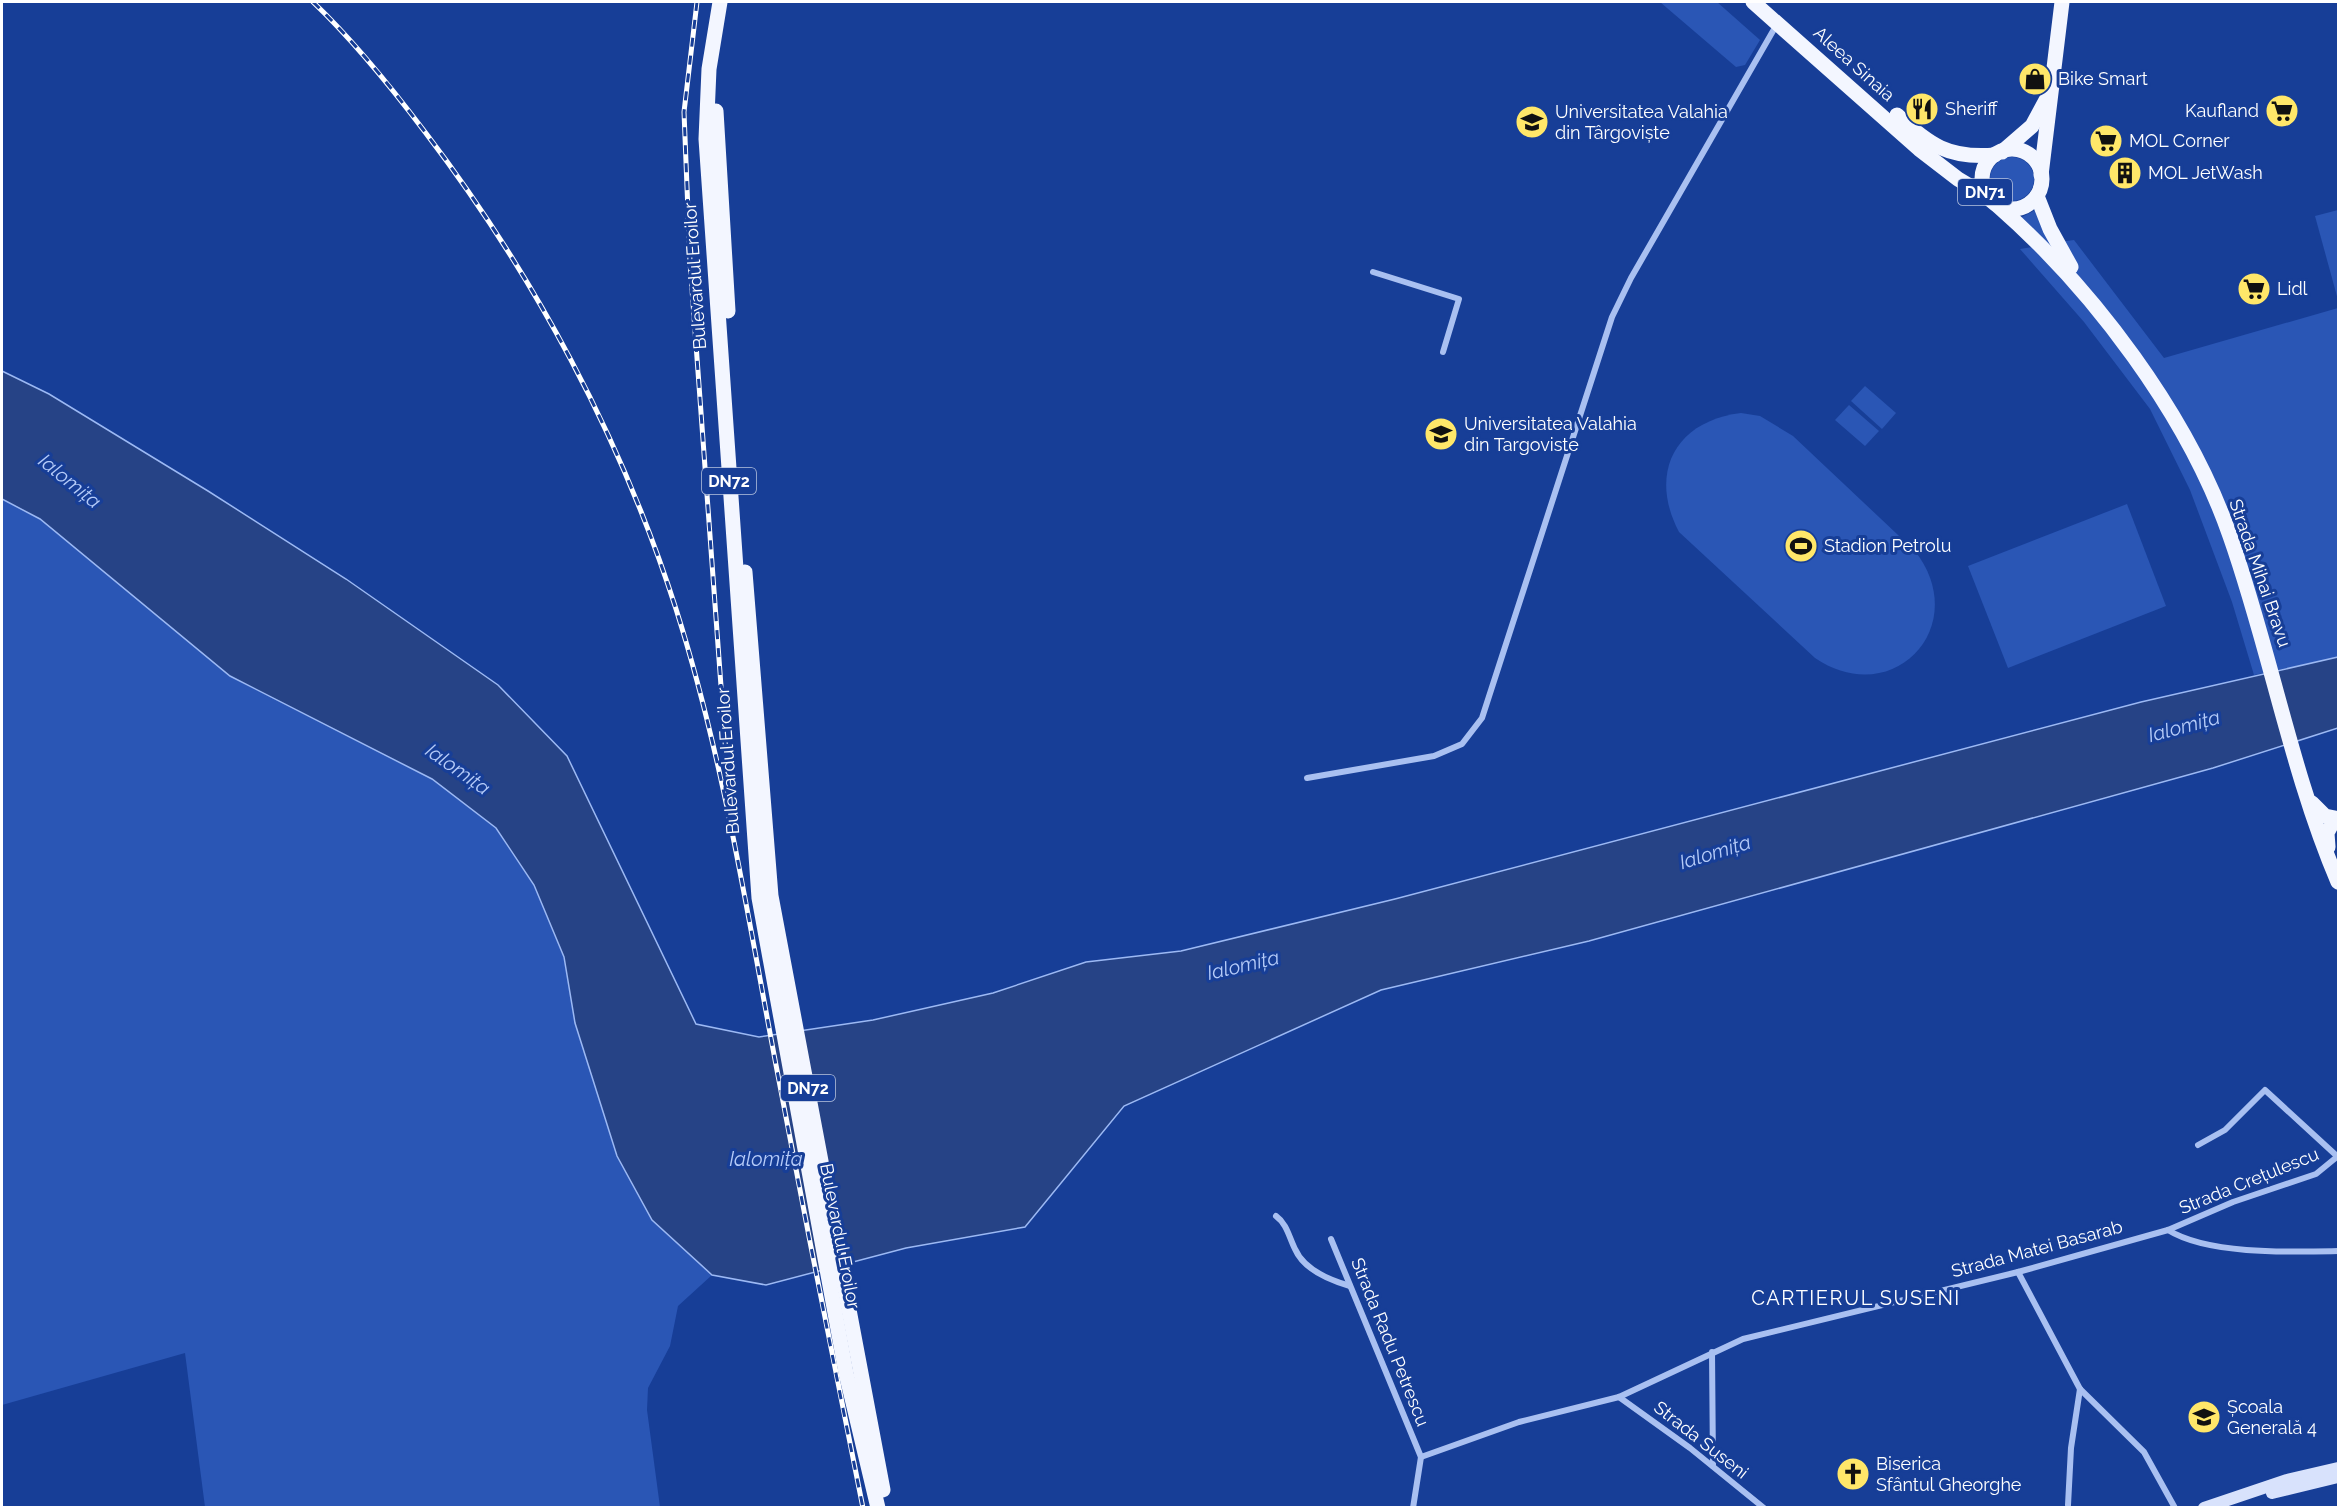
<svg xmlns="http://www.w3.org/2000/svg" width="2340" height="1509" font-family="Raleway,sans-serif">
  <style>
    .green { fill: #2a56b5 }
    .water { fill: #264386; stroke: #9cb9f4; stroke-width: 1.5 }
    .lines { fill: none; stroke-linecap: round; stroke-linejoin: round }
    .minor { stroke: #a9c0f1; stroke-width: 6 }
    .secondary { stroke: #d8e2fc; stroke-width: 12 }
    .primary { stroke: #f3f6ff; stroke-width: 15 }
    .rail-casing { stroke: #fff; stroke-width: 5 }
    .rail { stroke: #173e97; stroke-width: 3; stroke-dasharray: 9; stroke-linecap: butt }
    .labels { text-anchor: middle; stroke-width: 6; stroke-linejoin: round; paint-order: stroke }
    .shield { fill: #173e97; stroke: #b9c5e0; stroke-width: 1.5 }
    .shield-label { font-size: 16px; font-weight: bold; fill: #fff }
    .street-label { font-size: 18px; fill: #fff; stroke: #173e97 }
    .poi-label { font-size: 18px; fill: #fff; stroke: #173e97; text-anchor: start }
    .water-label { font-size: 20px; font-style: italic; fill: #b5cbf8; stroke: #173e97 }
    .neighbourhood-label { font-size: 20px; letter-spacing: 1.5px; fill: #fff; stroke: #173e97 }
  </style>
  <rect width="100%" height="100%" fill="#173e97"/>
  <!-- green -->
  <g class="green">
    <path d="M1660,2H1717L1760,40L1745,65L1736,67Z"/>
    <circle cx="2012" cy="179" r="22"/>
    <path d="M2039,208L2053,243L2074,240L2164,358L2338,308V657L2254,675L2232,602L2190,490L2150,409L2084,322L2020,249L2044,245L2020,218Z"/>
    <path d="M2338,210V300L2315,216Z"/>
    <path d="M1865,386L1896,413L1882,429L1851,401Z"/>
    <path d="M1849,405L1879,431L1865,446L1835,420Z"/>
    <path d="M1741,413L1760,416L1793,436L1915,551C1973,626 1893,711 1815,658L1679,532C1648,473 1675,421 1741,413Z"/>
    <path d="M2,499L40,519L230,676L432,779L496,828L534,885L564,958L575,1023L617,1156L652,1220L712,1275L678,1306L670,1346L648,1388L647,1410L660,1507H205L185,1353L2,1405Z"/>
    <path d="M2127,504L2166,606L2008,668L1968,566Z"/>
  </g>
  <!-- water -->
  <path class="water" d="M2,371L49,394L208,491L346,579L498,685L567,756L696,1024L759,1037L873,1020L993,993L1086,962L1181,951L1395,899L2141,702L2338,657V728L2213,768L1589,941L1381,990L1124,1106L1025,1227L906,1248L766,1285L712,1275L652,1220L617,1156L575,1023L564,957L534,885L496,828L432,779L230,676L40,519L2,499Z"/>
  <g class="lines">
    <!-- minor -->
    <g class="minor">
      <path d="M1373,272L1459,299L1443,352"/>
      <path d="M1307,778L1434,756L1462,744L1482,718L1612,317L1631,278L1777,24"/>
      <path d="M2198,1145L2225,1130L2265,1090L2338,1157"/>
      <path d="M1276,1216C1287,1224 1289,1237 1295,1249C1304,1270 1329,1280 1350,1286"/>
      <path d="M2168,1230C2208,1255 2291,1252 2338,1251"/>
      <path d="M1331,1239L1421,1457"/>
      <path d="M2018,1272L2080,1389L2144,1452L2175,1508"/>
      <path d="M1712,1352L1713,1466"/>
      <path d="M1619,1397L1690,1448L1764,1508"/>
      <path d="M1421,1457L1519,1422L1619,1397L1743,1339L2018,1272L2168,1230L2233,1202L2316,1174L2338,1156"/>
      <path d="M2068,1505L2071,1448L2080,1389"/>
      <path d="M1413,1508L1421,1457"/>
    </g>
    <!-- secondary -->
    <g class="secondary">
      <path d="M2272,1493L2338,1477"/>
      <path d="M2204,1508L2287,1480L2338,1468"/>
    </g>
    <!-- primary -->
    <g class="primary">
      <path d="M720,2L709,69L706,139L759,898L846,1373L878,1508"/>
      <path d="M1753,2L1919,149L1958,179L1988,197"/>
      <path d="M716,111L728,311"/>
      <path d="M1897,115C1929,145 1949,159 1995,155"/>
      <circle cx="2012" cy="179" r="30"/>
      <path d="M2002,152L2032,126L2046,100"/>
      <path d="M2041,175L2062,2"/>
      <path d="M2037,196L2050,229L2071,267"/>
      <path d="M1997,205C2093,289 2188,415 2230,536C2270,649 2291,772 2338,882"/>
      <path d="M745,572L771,896L883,1490"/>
      <path d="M2312,803L2325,816L2335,818L2327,833L2328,847"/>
    </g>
    <!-- rail casing -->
    <g class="rail-casing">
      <g id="rail">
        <path d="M313,2C354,41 391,87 425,132C534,275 621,437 676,609C723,757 747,912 776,1065C804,1213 833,1360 863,1508"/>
        <path d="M697,2L684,112L690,262L728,782"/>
      </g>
    </g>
    <!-- rail -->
    <use href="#rail" class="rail"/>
  </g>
  <!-- icons -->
  <defs>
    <g id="shop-disc" transform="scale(1.725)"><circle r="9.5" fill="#ffe769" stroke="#173e97"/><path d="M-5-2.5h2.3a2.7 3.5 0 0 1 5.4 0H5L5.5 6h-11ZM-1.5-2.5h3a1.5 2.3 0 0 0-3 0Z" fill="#111"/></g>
    <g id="restaurant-disc" transform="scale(1.725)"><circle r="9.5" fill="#ffe769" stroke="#173e97"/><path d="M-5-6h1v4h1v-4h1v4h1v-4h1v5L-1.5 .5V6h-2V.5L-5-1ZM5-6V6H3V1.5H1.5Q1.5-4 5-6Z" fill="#111"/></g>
    <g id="supermarket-disc" transform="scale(1.725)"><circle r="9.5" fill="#ffe769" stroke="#173e97"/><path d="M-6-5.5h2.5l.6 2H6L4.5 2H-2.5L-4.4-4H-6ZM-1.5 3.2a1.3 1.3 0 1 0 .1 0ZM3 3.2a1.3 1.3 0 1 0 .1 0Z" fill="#111"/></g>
    <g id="school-disc" transform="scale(1.725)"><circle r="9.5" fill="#ffe769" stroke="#173e97"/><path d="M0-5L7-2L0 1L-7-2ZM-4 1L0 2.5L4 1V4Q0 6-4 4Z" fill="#111"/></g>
    <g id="building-disc" transform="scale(1.725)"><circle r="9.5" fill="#ffe769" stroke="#173e97"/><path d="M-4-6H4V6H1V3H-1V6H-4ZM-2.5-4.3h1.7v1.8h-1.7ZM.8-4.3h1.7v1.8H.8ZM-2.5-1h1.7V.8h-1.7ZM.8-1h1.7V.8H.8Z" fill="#111"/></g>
    <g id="university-disc" transform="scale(1.725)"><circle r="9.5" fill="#ffe769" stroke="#173e97"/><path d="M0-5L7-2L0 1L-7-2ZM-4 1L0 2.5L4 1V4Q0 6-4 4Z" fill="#111"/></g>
    <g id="stadium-disc" transform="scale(1.725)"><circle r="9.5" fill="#ffe769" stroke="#173e97"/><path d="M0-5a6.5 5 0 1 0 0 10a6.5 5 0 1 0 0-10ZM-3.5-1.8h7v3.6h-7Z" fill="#111"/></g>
    <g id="church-disc" transform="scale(1.725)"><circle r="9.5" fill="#ffe769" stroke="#173e97"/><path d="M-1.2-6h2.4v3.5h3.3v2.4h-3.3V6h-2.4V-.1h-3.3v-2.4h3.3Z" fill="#111"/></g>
  </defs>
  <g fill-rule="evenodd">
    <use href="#shop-disc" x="2035" y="79"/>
    <use href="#restaurant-disc" x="1922" y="109"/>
    <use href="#supermarket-disc" x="2282" y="111"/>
    <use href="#school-disc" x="1532" y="122"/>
    <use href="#supermarket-disc" x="2106" y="141"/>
    <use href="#building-disc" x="2125" y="173"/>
    <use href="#supermarket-disc" x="2254" y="289"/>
    <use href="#university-disc" x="1441" y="434"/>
    <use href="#stadium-disc" x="1801" y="546"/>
    <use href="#school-disc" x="2204" y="1417"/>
    <use href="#church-disc" x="1853" y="1474"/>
  </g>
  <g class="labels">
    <!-- shield labels -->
    <g class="shield">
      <rect x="1958" y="179" width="54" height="26" rx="4.5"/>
      <rect x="702" y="468" width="54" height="26" rx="4.5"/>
      <rect x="781" y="1075" width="54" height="26" rx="4.5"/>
    </g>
    <g class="shield-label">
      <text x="1985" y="198">DN71</text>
      <text x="729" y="487">DN72</text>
      <text x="808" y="1094">DN72</text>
    </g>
    <!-- street labels -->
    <g class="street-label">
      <text transform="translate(1854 64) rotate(42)" y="6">Aleea Sinaia</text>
      <text transform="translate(695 276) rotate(-94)" y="6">Bulevardul Eroilor</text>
      <text transform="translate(2260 573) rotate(71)" y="6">Strada Mihai Bravu</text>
      <text transform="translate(728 761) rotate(-94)" y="6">Bulevardul Eroilor</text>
      <text transform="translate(2249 1181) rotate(-22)" y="6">Strada Crețulescu</text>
      <text transform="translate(840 1236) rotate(79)" y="6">Bulevardul Eroilor</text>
      <text transform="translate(2037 1249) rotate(-15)" y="6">Strada Matei Basarab</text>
      <text transform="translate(1390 1342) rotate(68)" y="6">Strada Radu Petrescu</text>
      <text transform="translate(1701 1440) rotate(38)" y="6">Strada Suseni</text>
    </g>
    <!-- poi labels -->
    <g class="poi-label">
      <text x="2058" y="85">Bike Smart</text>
      <text x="1945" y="115">Sheriff</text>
      <text x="2259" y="117" text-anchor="end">Kaufland</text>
      <text x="1555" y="118">Universitatea Valahia<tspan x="1555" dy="21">din Târgoviște</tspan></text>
      <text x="2129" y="147">MOL Corner</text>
      <text x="2148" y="179">MOL JetWash</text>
      <text x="2277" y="295">Lidl</text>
      <text x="1464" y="430">Universitatea Valahia<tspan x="1464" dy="21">din Targoviste</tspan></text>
      <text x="1824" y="552">Stadion Petrolu</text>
      <text x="2227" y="1413">Școala<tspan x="2227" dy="21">Generală 4</tspan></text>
      <text x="1876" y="1470">Biserica<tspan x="1876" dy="21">Sfântul Gheorghe</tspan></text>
    </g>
    <!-- water labels -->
    <g class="water-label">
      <text transform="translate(70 481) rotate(39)" y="7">Ialomița</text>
      <text transform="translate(2184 726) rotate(-15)" y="7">Ialomița</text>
      <text transform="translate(458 769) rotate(35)" y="7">Ialomița</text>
      <text transform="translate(1715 852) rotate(-17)" y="7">Ialomița</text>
      <text transform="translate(1243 965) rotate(-13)" y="7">Ialomița</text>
      <text x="766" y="1166">Ialomița</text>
    </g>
    <!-- neighbourhood labels -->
    <g class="neighbourhood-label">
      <text x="1856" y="1305">CARTIERUL SUSENI</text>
    </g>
  </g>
  <!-- border -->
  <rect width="2340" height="1509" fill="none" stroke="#ffffff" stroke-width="6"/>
</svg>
